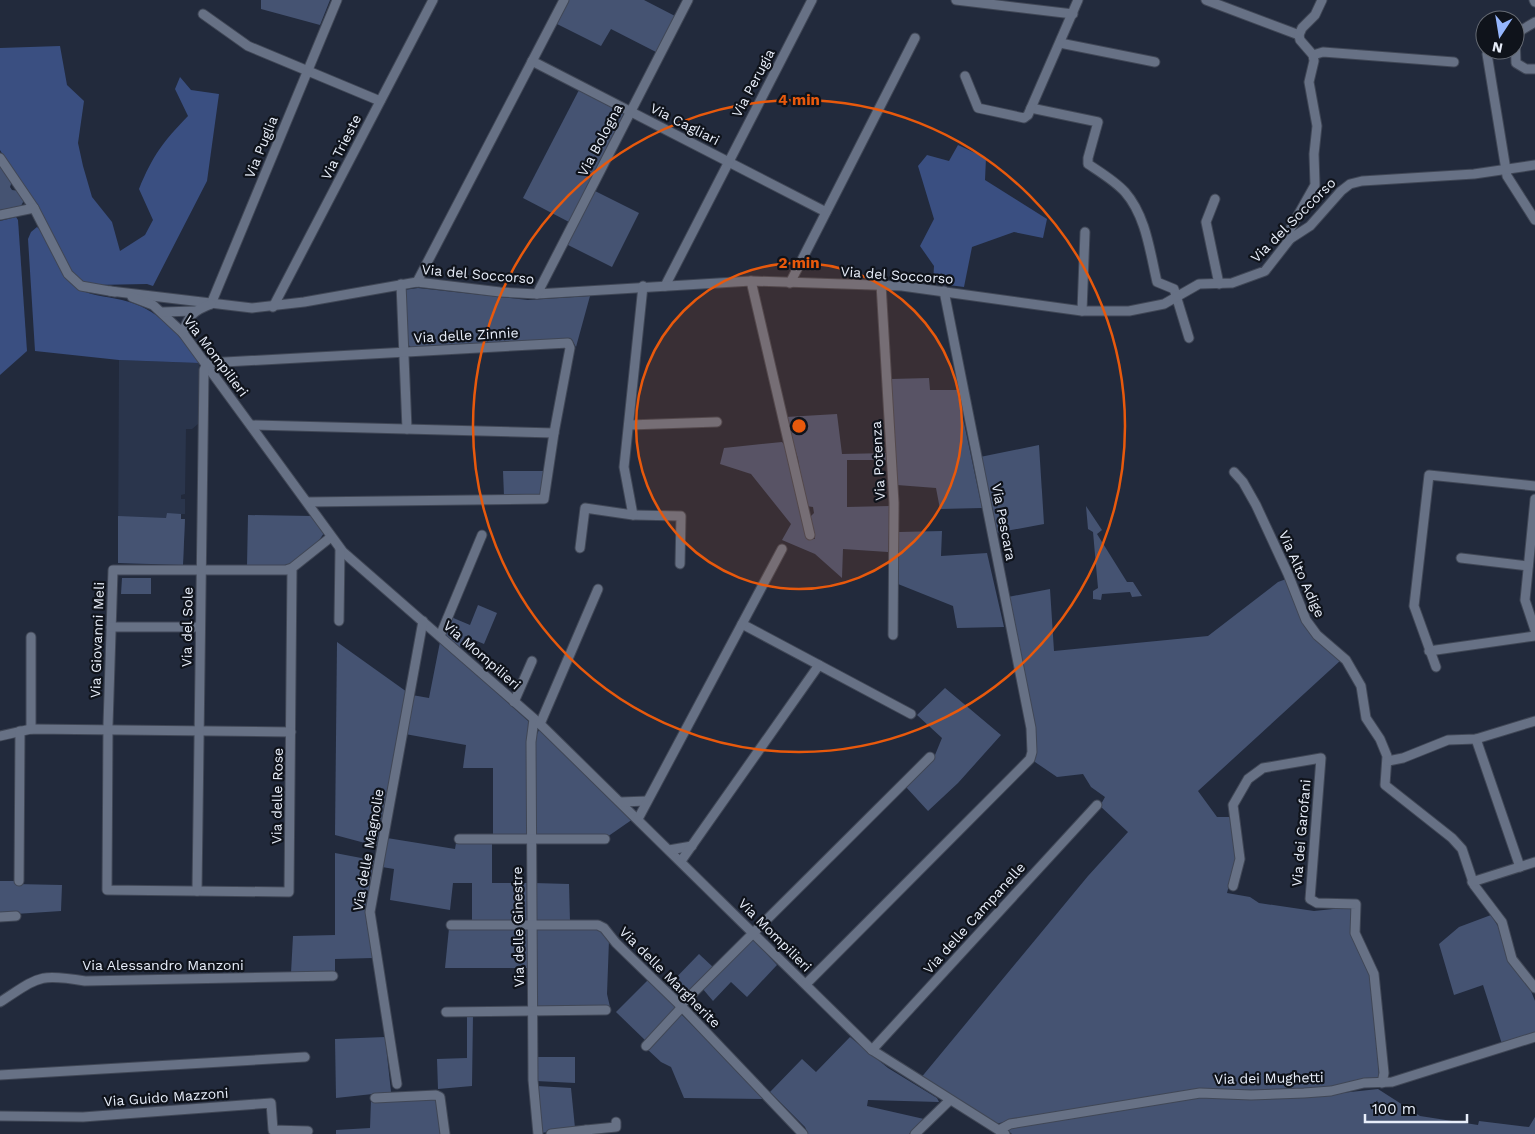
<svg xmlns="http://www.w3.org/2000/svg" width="1535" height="1134" font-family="'Work Sans',sans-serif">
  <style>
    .built { fill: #2a354c }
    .green { fill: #455372 }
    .forest { fill: #3a4f81 }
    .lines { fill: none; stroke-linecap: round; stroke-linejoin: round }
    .minor-casing { stroke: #404756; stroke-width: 11 }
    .minor { stroke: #677185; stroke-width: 9 }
    .ring { fill: none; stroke: #e8590c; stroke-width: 2.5 }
    .labels { text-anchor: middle; stroke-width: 4.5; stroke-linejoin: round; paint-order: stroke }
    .street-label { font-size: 14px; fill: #e8eefa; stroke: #0f131b }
    .centre { fill: #e8590c; stroke: #0f131b; stroke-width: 2.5 }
    .ring-label { font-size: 15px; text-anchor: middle; font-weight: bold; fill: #e8590c; stroke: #0f131b; stroke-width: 4.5; stroke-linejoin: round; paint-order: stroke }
  </style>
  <rect width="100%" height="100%" fill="#222a3c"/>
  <!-- built -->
  <path class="built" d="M119,360L199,363L198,424L192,429H186L185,494L181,495V499H185V514H181V519H185L183,565L118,563Z"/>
  <!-- green -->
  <g class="green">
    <path d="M261,0H330L320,25L261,9Z"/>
    <path d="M569,0H644L675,16L656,52L611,29L601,46L557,24Z"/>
    <path d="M579,90L624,114L569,222L523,198Z"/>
    <path d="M0,163L12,181L10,187L12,190L19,191L24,200L21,206L0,210Z"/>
    <path d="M593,190L639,213L612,267L566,244Z"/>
    <path d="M418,288L528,300L590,296L576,347L572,340L412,348L406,343L404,290Z"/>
    <path d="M929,378L930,390H957L982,508L940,509L936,488L897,485L891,379Z"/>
    <path d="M837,414L842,454L889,453V460H847V507L890,506L888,552L843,549L842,578L815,554L782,540L791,524L751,474L720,464L724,448L782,442C795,455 803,519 807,539H815L810,517L814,513L813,507L806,506L798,459L786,417Z"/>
    <path d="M1039,445L1044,524L995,533L980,457Z"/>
    <path d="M503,471H546L540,495L504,496Z"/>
    <path d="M1086,506L1102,530L1097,534L1127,582H1133L1142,596L1132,597L1130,592L1102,594L1101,600L1093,599V591L1098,588L1093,532L1088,529Z"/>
    <path d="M167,513L181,514V519H185L183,565L118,563V516L166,518Z"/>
    <path d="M248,515L312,516L324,533C300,569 287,567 247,566Z"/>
    <path d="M942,531L941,556L987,553L1004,627L957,628L953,606L898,584L899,532Z"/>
    <path d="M122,578H151V594H121Z"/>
    <path d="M1289,578L1307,628L1341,660L1198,791L1217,817H1230L1237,854L1227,893L1250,897L1259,903L1314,911L1352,907L1351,926L1371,975L1379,1076L1376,1079L1331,1087L1246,1092L1194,1089L994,1124L920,1079L1088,876L1128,832L1100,806L1105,797L1091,787L1083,774L1057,777L1035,762L1034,723L1008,597L1050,589L1054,651L1208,636L1278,582Z"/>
    <path d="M478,605L497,613L484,644L465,636L459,649L443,635L451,617L470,625Z"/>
    <path d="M337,642L407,692L380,847L335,835Z"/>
    <path d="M440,642L528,721L527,836L493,837V768H463L466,745L405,734L412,695L429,698Z"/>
    <path d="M945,688L1001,735L958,783L928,811L906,787L935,755L942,738L917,715Z"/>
    <path d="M539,730L542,731L633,819L607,837L534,836V740Z"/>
    <path d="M387,838L455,849L456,843L492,842V883H528V921H472V883H453L450,910L390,900L394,869L382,867Z"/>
    <path d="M335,853L377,861L366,920L373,958L335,959V973H291L293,936L335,935Z"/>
    <path d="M0,881H15V884L62,885L61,911L0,915Z"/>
    <path d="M534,883L569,884L570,922H535Z"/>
    <path d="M1491,915L1499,928L1510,964L1529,986L1535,1001V1032L1502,1044L1483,985L1454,995L1439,944L1459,927Z"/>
    <path d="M529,927V968H445L449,928Z"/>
    <path d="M535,927L598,928L609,940L607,994L610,1007L535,1008Z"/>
    <path d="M753,939L777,965L747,997L731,982L713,1001L702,988Z"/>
    <path d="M699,954L714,968L680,1001L667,987Z"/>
    <path d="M649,979L678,1008L647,1042L616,1012Z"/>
    <path d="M680,1013L766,1099L684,1098L671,1067L661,1062L647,1049Z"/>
    <path d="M467,1015H473L472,1086L438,1089L437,1059L467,1058Z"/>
    <path d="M385,1037L391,1092L336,1098L335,1039Z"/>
    <path d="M850,1037L888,1068L937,1098L939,1102L868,1100L867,1106L924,1119L909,1134H808L805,1127L770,1092L802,1059L816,1072Z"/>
    <path d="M536,1057H575V1083L536,1081Z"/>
    <path d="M537,1086L571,1088L575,1128L541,1133Z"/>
    <path d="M1378,1089L1420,1116L1478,1125L1479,1121L1529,1127L1535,1117V1134H1012L1007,1130L1011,1127L1202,1096L1332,1094Z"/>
    <path d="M424,1097L437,1099L440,1134H336V1130L370,1128L371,1100Z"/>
  </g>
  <!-- forest -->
  <g class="forest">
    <path d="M60,46L67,85L84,101L78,143L83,166L92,197L112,222L120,251L145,235L153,220L139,189C153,155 163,142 188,116L175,89L180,77L191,90L219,94L207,181L153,286L147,284L95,285L81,281L71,272L0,150V48Z"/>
    <path d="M958,145L986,158L985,180L1047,219L1043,238L1014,232L972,247L964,287L933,283L934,266L920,246L934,219L918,166L927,155L949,161Z"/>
    <path d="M16,217L18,220L27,351L0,375V221Z"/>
    <path d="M37,227C54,240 55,271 74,286C87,296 106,296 122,300C157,308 177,332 199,360V363L119,360L35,351L28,239L31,232Z"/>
  </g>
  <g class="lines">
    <!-- minor casing -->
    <g class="minor-casing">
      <g id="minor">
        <path d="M956,0L1073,14"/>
        <path d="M1078,0L1031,108L1098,122L1088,158V164C1100,172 1115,181 1125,192C1146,216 1150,252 1157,282L1174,289L1189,338"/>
        <path d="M1206,0L1299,35"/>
        <path d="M1534,0L1535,2"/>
        <path d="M203,14L248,46L380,101"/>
        <path d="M1515,34L1516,63L1526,69H1535"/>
        <path d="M1515,34L1535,22"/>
        <path d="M1060,43L1155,62"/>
        <path d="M1493,50L1487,54L1507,176L1535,220"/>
        <path d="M1313,55L1323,52L1454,62"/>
        <path d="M532,61L826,212"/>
        <path d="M965,76L978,108L1024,118L1028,115L1031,108"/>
        <path d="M0,158L34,208L68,274L81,286L115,292"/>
        <path d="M1215,199L1206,222L1219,284"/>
        <path d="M0,215L34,208"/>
        <path d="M1290,239L1288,233L1315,185L1314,154L1317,126L1309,82L1314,61L1313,55L1300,40L1299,35L1302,28L1315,15L1322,0"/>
        <path d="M751,281L810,535"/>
        <path d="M417,282L564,0"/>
        <path d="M790,283L915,38"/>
        <path d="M401,284L407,429"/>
        <path d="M881,284L894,503L893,635"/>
        <path d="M665,286L812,0"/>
        <path d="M110,291L252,308L304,302L417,282L500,292L537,294L751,281L902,286L1082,311H1129L1164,304L1199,284L1232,283L1265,271L1290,239L1310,226L1341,191L1350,184L1362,181L1474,174L1535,165"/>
        <path d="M537,294L688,0"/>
        <path d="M132,297L153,305L183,333L343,552L540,724L872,1050L1005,1134"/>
        <path d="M211,304L337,0"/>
        <path d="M273,307L433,0"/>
        <path d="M1082,311L1085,232"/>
        <path d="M163,312L195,311"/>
        <path d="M183,333C188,315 195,310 211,304"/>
        <path d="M251,425L554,433"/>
        <path d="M629,425L717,422"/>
        <path d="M1234,472L1243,482L1256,505L1288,574L1306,620L1317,635L1346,660L1361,686L1366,718L1380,739L1387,756L1385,785L1452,838L1462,849L1474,885L1502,922L1512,959L1535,988"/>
        <path d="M1535,499L1525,600L1535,630"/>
        <path d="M633,515L681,516L680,564"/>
        <path d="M580,548L585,508L633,515L624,467L643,286"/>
        <path d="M1461,558L1528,566"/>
        <path d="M292,568L286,570H113L108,725L107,890L289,892L292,568L331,537"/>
        <path d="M339,621L340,549"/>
        <path d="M742,624L911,714"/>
        <path d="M111,627H200"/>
        <path d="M440,636L482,535"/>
        <path d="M1429,651L1535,636"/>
        <path d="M1436,667L1414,606L1429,475L1535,486"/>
        <path d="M514,702L532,661"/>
        <path d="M534,719L531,742L533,1080L538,1134"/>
        <path d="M540,724L598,589"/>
        <path d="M31,729V637"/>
        <path d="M0,736L31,729L291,732"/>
        <path d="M1476,739L1520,867"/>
        <path d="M1388,761L1403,758L1448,740L1476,739L1535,721"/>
        <path d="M621,802L647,801"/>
        <path d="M638,819L782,549"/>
        <path d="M459,839H605"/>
        <path d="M669,850L692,846"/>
        <path d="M681,861L819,665"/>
        <path d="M19,881L20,731"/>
        <path d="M1472,882L1535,862"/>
        <path d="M1233,886L1240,859L1233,805L1248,779L1263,768L1321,758L1310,899L1317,903L1356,904L1355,933L1374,974L1384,1073L1382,1083"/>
        <path d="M197,891L204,370L207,363L568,343L570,348L554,433L544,499L307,502"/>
        <path d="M0,917L16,916"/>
        <path d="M451,925H598L604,928L616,943L682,1007L803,1134"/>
        <path d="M806,984L1030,759L1032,752L1031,728L944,291"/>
        <path d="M0,1002C39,977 38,973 85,981L333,976"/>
        <path d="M680,1006L930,757"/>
        <path d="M446,1012L606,1010"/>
        <path d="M646,1046L682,1007"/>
        <path d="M872,1050L1097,805"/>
        <path d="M0,1075L305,1057"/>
        <path d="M397,1084L370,912L423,621"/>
        <path d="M375,1098L436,1095L440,1097L445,1134"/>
        <path d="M0,1116L83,1117L271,1103L273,1130L308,1131"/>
        <path d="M586,1130L616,1127V1122"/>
        <path d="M999,1130L1010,1124L1200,1093L1251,1095L1304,1093L1331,1091L1364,1083L1392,1082L1535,1037"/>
        <path d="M551,1134L586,1130V1134"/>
        <path d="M915,1134L950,1100"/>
      </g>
    </g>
    <!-- minor -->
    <use href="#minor" class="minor"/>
  </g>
  <!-- distance rings -->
  <circle cx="799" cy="426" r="163" fill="#e8590c" fill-opacity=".12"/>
  <g class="ring">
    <circle cx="799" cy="426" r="163"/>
    <circle cx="799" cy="426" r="326"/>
  </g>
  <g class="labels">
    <!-- street labels -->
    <g class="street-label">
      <text transform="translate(753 83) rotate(-62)" y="5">Via Perugia</text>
      <text transform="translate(685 124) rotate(27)" y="5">Via Cagliari</text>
      <text transform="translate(600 140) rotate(-62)" y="5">Via Bologna</text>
      <text transform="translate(261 147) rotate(-68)" y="5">Via Puglia</text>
      <text transform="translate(341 147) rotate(-63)" y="5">Via Trieste</text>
      <text transform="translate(1293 220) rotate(-45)" y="5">Via del Soccorso</text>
      <text transform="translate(478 274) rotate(5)" y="5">Via del Soccorso</text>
      <text transform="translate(897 275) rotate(4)" y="5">Via del Soccorso</text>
      <text transform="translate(466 335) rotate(-3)" y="5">Via delle Zinnie</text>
      <text transform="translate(216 356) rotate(53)" y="5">Via Mompilieri</text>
      <text transform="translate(878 461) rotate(-93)" y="5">Via Potenza</text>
      <text transform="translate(1004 522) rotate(79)" y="5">Via Pescara</text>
      <text transform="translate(1302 574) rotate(66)" y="5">Via Alto Adige</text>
      <text transform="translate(187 627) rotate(-89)" y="5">Via del Sole</text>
      <text transform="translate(97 640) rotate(-88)" y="5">Via Giovanni Meli</text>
      <text transform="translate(482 655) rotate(41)" y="5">Via Mompilieri</text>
      <text transform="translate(277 796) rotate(-89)" y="5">Via delle Rose</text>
      <text transform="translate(1301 833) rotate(-85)" y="5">Via dei Garofani</text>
      <text transform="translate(368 850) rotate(-80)" y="5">Via delle Magnolie</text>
      <text transform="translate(974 918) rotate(-48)" y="5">Via delle Campanelle</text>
      <text transform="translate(518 927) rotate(-91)" y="5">Via delle Ginestre</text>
      <text transform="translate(775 935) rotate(45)" y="5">Via Mompilieri</text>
      <text x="163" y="970">Via Alessandro Manzoni</text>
      <text transform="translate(670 977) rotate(45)" y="5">Via delle Margherite</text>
      <text transform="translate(1269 1078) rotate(-1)" y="5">Via dei Mughetti</text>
      <text transform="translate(166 1097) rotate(-4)" y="5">Via Guido Mazzoni</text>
    </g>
  </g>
  <circle cx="799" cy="426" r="8" class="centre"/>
  <g class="ring-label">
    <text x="799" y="105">4 min</text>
    <text x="799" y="268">2 min</text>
  </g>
  <!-- north arrow -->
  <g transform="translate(1500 35) rotate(192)"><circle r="24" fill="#0f131b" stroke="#666b74"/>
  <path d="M0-4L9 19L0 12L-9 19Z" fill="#95b6fd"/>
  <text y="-8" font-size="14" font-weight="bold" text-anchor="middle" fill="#e8eefa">N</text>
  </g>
  <!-- scale -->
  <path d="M1365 1114v8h102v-8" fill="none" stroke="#e8eefa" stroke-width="2.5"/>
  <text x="1372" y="1114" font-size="15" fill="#e8eefa" stroke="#0f131b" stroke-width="4" paint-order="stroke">100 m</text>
</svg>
